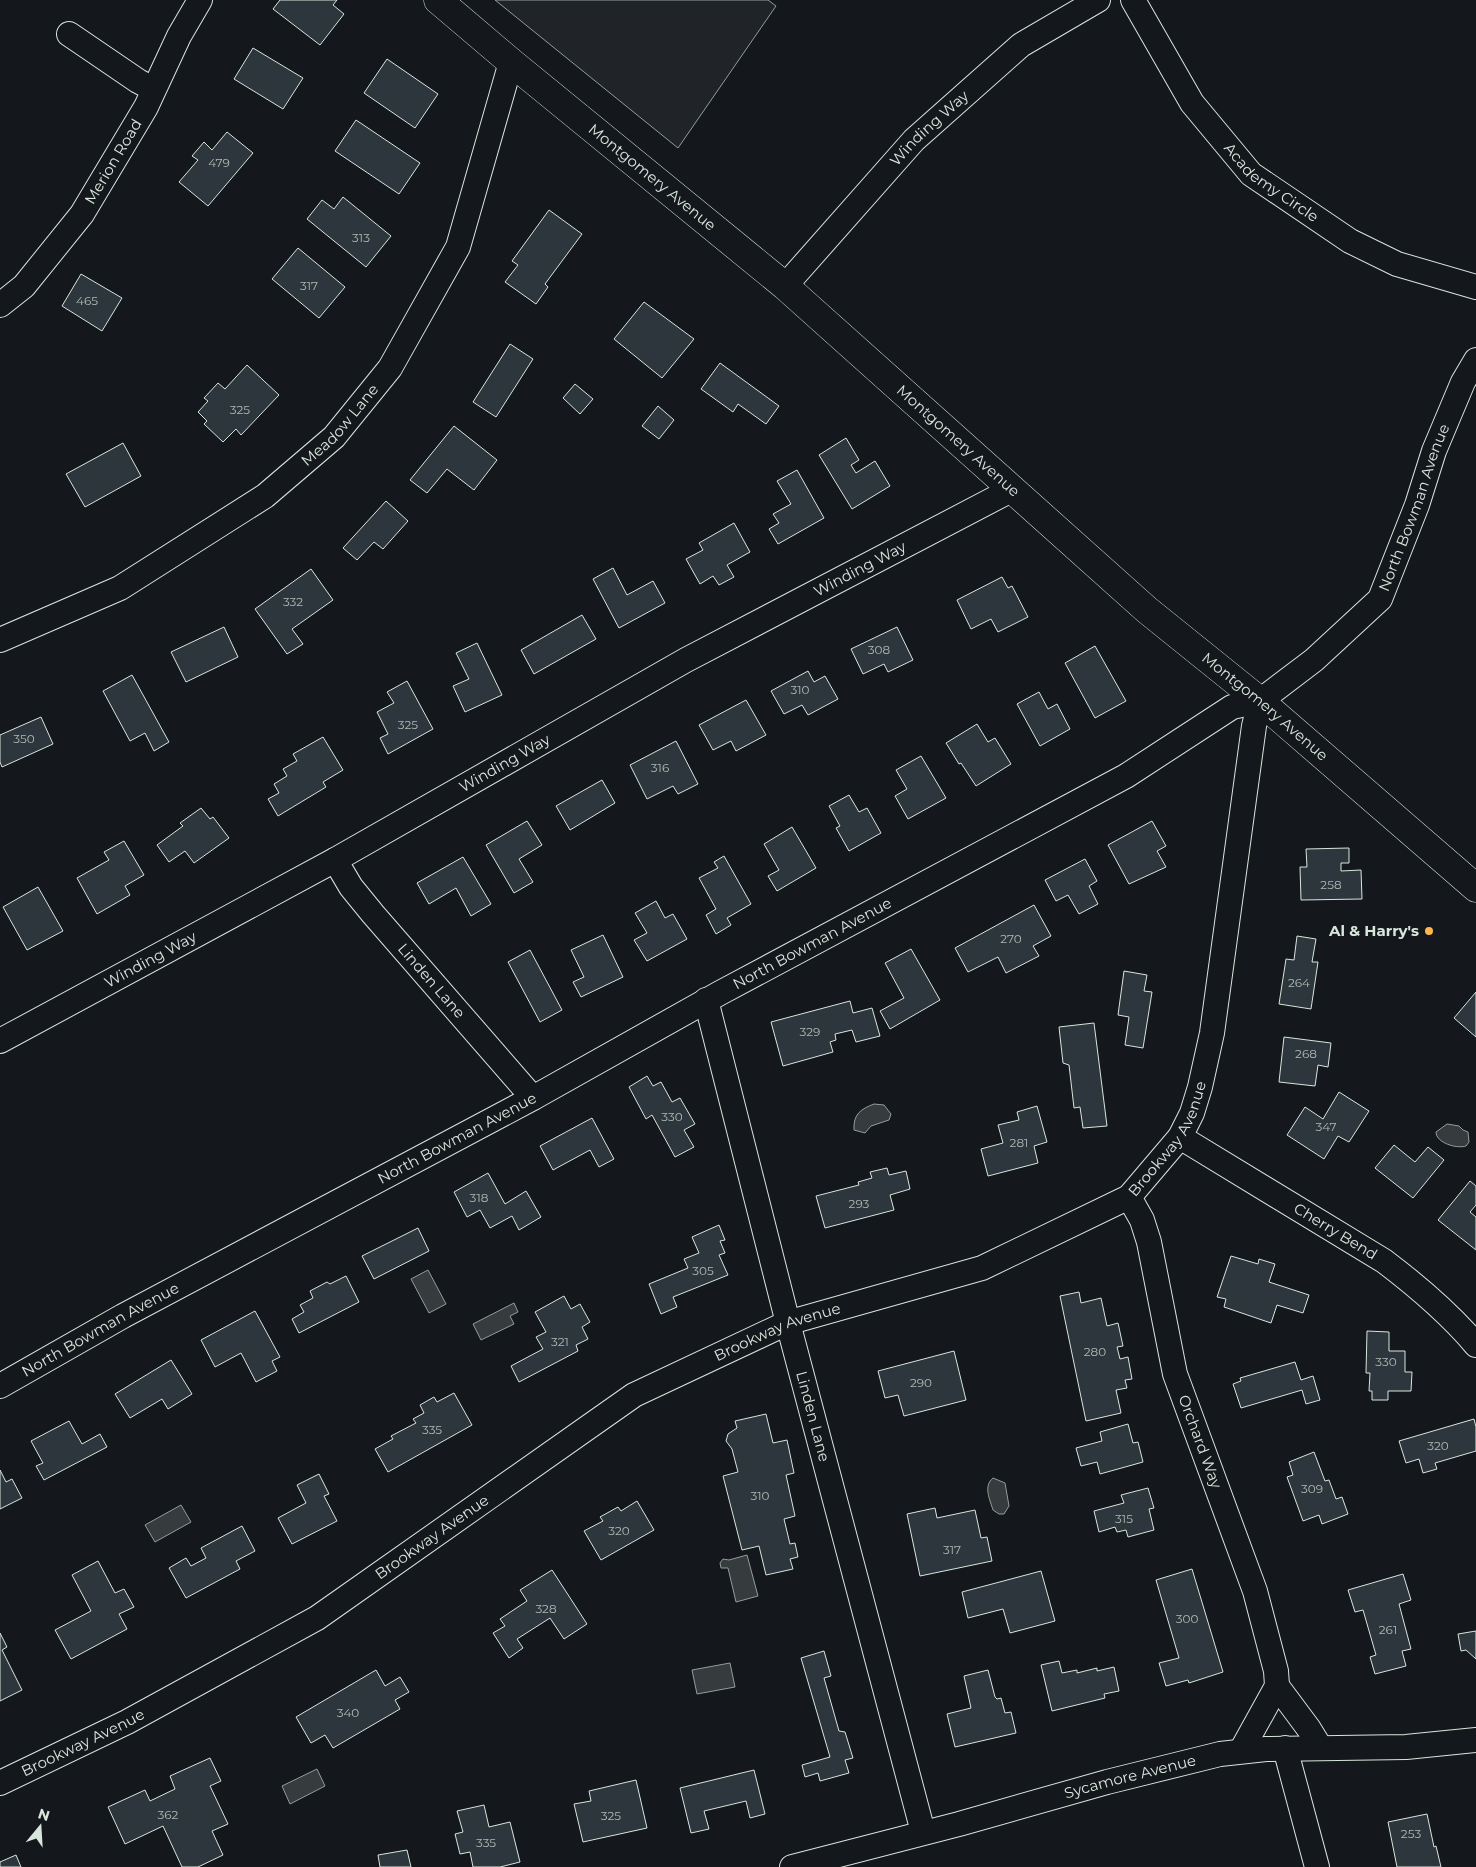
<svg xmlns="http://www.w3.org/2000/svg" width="1476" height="1867" font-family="Montserrat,sans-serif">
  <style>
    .green { fill: #202428; stroke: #939e99 }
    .water { fill: #363b3e; stroke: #939e99 }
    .building { fill: #2c363c; stroke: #d8e6dc }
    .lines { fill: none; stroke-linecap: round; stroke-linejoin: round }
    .minor-casing { stroke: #d8e6dc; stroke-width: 26 }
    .major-casing { stroke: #d8e6dc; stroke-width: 29 }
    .minor { stroke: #14181c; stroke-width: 24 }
    .major { stroke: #14181c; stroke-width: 28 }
    .poi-dot { fill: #ffb74d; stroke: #14181c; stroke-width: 2 }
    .labels { text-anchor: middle; stroke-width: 4; stroke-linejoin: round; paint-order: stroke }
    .number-label { font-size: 12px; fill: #adbab4 }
    .street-label { font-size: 15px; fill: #d8e6dc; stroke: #14181c }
    .poi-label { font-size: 15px; font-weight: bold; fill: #d8e6dc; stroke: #14181c; text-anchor: end }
  </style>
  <rect width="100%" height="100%" fill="#14181c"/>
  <!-- green -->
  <path class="green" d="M495,0H768L776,6L678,148Z"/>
  <!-- water -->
  <g class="water">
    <path d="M874,1104L884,1105L891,1114L889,1120L871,1126L865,1133L854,1130C853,1114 861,1109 874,1104Z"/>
    <path d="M1447,1124L1459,1126L1463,1130L1468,1132L1469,1142L1466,1146C1457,1149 1436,1143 1436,1132Z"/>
    <path d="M428,1270L446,1304L429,1313L411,1279Z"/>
    <path d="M514,1303L518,1312L510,1316L514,1324L481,1340L473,1324Z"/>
    <path d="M993,1478L1005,1483L1009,1506L1004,1514H999L993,1510C990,1500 983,1486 993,1478Z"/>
    <path d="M181,1505L191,1522L155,1542L145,1525Z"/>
    <path d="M747,1555L758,1596L736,1602L728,1568H721L720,1563L723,1559L729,1560Z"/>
    <path d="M730,1663L735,1687L697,1694L692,1670Z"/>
    <path d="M317,1769L325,1786L290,1804L282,1786Z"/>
  </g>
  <!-- building -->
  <g class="building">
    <path d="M280,0H337L333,5L344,14L320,45L273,9Z"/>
    <path d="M253,48L303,78L283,109L234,79Z"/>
    <path d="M387,59L438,94L415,128L364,93Z"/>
    <path d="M356,120L420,163L399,194L335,151Z"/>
    <path d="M227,132L253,153L208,206L179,182L198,160L192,156L204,142L212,150Z"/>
    <path d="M343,197L391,236L366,267L307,219L322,200L334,209Z"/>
    <path d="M549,210L582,234L545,284L548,287L536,304L505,282L518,265L512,261Z"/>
    <path d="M298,248L345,287L319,318L272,279Z"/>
    <path d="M81,274L122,298L102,331L62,306Z"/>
    <path d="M644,302L694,339L662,378L614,339Z"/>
    <path d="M510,344L533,359L496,417L473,402Z"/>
    <path d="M720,363L779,406L766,424L738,404L733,412L701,389Z"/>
    <path d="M247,365L279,395L241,435L236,429L223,442L204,424L207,421L198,412L208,401L204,398L218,383L225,389Z"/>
    <path d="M575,384L593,399L580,414L563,398Z"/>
    <path d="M658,406L674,420L659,439L642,426Z"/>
    <path d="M454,426L497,460L474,490L447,469L427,493L410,480Z"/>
    <path d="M846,438L859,460L851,465L856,473L875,461L890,486L852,509L819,455Z"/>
    <path d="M123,443L141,476L85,507L66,474Z"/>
    <path d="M797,470L824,518L778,544L769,529L779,523L773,514L791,504L777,481Z"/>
    <path d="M386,501L408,521L383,549L374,542L357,560L343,548Z"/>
    <path d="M734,523L750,552L727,565L734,577L719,585L713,576L700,584L686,559L703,550L699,543Z"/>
    <path d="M613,568L627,595L653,581L665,603L619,628L593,579Z"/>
    <path d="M311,569L333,600L292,629L303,644L287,654L255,609Z"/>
    <path d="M1002,577L1008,588L1012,586L1028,617L998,632L991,619L971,629L957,600Z"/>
    <path d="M582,615L596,639L534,674L521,650Z"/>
    <path d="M224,627L238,657L186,682L171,652Z"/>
    <path d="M897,627L913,660L888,672L884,664L863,674L851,649Z"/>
    <path d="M477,643L502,695L465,712L453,686L469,679L456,653Z"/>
    <path d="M1095,646L1126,701L1095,718L1065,663Z"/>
    <path d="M808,671L814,682L825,676L838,699L808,715L802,705L784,714L771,691Z"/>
    <path d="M132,675L169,742L154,751L145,733L130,741L103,691Z"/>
    <path d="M407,681L433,729L388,754L380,738L388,734L377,712L394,703L387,692Z"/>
    <path d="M1039,692L1048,709L1057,704L1070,729L1040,746L1017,704Z"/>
    <path d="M746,700L766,735L736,751L731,741L713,750L699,725Z"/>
    <path d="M41,717L53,744L2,767L0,762V735Z"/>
    <path d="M977,724L988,742L995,738L1011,764L976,786L961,763L959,764L946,743Z"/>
    <path d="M323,737L343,770L323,782L326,787L278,816L268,799L279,793L274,784L287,776L283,769L297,761L293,754Z"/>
    <path d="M676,741L698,784L678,794L673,786L647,799L630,765Z"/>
    <path d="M921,756L946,798L908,819L895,796L907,789L896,770Z"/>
    <path d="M602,780L615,803L570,830L556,806Z"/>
    <path d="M849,795L859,812L867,808L881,833L849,851L836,828L840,826L829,806Z"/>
    <path d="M201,808L210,819L213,817L229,838L194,863L185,851L169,862L157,845L183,826L180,823Z"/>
    <path d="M527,821L542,845L519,859L533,882L514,893L486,845Z"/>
    <path d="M1152,821L1166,846L1157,851L1166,867L1129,884L1108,845Z"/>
    <path d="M792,827L816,868L777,891L768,876L779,870L764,844Z"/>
    <path d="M124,841L144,875L125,886L130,895L97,914L77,878L109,860L104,852Z"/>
    <path d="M1349,848V863H1341V871L1361,870L1362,899L1301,900L1300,867H1307L1306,849Z"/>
    <path d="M724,856L751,904L727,918L731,925L716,934L706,915L716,909L699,878L718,868L714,862Z"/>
    <path d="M463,857L491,904L471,916L456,888L429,904L417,883Z"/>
    <path d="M1085,859L1097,881L1089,886L1098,904L1079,914L1068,895L1056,901L1045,880Z"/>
    <path d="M38,887L63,931L27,950L3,907Z"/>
    <path d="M656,901L665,918L673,914L687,939L647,961L634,940L647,933L635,913Z"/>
    <path d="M1034,905L1051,936L1033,946L1039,956L1006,973L998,957L968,972L955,948Z"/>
    <path d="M603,935L623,977L581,997L573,982L584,977L571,950Z"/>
    <path d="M1297,936L1316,939L1312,962H1318L1311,1009L1279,1004L1286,959L1294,960Z"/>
    <path d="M911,949L940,1000L890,1029L880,1011L904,998L885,963Z"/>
    <path d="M530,950L562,1010L540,1022L508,962Z"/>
    <path d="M1124,971L1147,975L1144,991L1152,992L1143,1048L1125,1045L1129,1017L1118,1015Z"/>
    <path d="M1476,992V1037L1454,1018Z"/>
    <path d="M850,1001L853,1013L872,1008L880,1036L856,1042L852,1030L835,1034L836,1040L830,1042L833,1052L783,1066L771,1022Z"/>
    <path d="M1094,1023L1107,1126L1083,1128L1080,1107L1074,1108L1069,1065L1063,1063L1059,1027Z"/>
    <path d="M1284,1037L1331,1043L1328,1067L1318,1065L1315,1086L1279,1082Z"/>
    <path d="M647,1076L653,1086L661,1082L672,1102L680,1098L695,1124L684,1130L694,1147L675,1157L652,1115L646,1119L629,1087Z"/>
    <path d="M1339,1092L1369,1111L1349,1142L1338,1136L1324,1159L1287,1135L1305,1107L1323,1119Z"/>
    <path d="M1037,1106L1047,1142L1034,1146L1038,1163L988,1176L981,1149L1003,1143L998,1125L1019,1120L1017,1112Z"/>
    <path d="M592,1118L614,1159L599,1167L590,1150L553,1170L540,1146Z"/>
    <path d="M1394,1145L1415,1162L1428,1147L1444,1160L1413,1198L1375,1168Z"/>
    <path d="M887,1168L889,1175L906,1171L910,1189L890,1195L894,1210L825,1228L816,1196L859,1185L858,1182L872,1178L870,1172Z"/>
    <path d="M488,1173L505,1204L526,1191L541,1217L519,1230L512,1216L490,1228L480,1210L467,1217L454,1192Z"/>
    <path d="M1470,1181L1476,1186V1205L1470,1212L1476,1217V1250L1438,1220Z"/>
    <path d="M719,1225L725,1240L720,1241L725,1253L719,1255L728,1275L673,1297L677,1307L661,1314L649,1284L688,1268L684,1259L699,1253L692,1237Z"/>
    <path d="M418,1228L429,1251L374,1279L362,1256Z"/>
    <path d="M1231,1256L1258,1264L1259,1259L1275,1264L1269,1282L1309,1295L1303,1313L1277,1305L1271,1323L1224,1307L1226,1299L1217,1297Z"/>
    <path d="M346,1276L359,1302L299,1333L292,1319L304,1312L300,1305L313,1298L310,1291L327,1282L330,1284Z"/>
    <path d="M1079,1292L1081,1303L1101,1298L1107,1326L1118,1323L1123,1346L1117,1347L1120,1359L1128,1357L1132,1379L1125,1380L1127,1388L1116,1390L1121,1413L1086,1421L1060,1296Z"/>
    <path d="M564,1296L571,1309L580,1304L590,1322L582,1327L588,1339L576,1345L578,1351L519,1382L511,1366L543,1349L536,1337L546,1332L535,1312Z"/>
    <path d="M255,1311L280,1357L272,1361L277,1371L256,1382L241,1353L215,1367L201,1340Z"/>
    <path d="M1367,1331L1389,1332V1351H1405V1372H1412L1411,1391H1388V1400H1372V1391H1369L1370,1373H1366Z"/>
    <path d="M954,1351L966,1400L904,1416L898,1395L885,1398L878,1371Z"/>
    <path d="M171,1360L192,1394L168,1409L162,1399L130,1418L115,1394Z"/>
    <path d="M1295,1362L1301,1380L1313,1376L1320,1400L1306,1404L1302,1390L1241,1408L1233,1384L1241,1381L1240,1378Z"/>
    <path d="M454,1393L472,1425L388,1472L375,1449L393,1439L391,1436L416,1423L413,1419L424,1413L420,1405L434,1397L437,1402Z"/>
    <path d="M766,1414L773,1443L787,1440L794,1473L786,1475L795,1516L784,1519L790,1544L795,1543L798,1557L790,1559L793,1569L766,1575L759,1546L742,1550L723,1476L738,1472L732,1449L726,1441L728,1434L737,1428L735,1421Z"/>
    <path d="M1474,1419L1476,1427V1451L1435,1463L1437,1469L1423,1473L1419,1459L1406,1463L1399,1441Z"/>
    <path d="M69,1421L82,1444L100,1434L107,1447L44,1480L36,1466L43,1463L31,1441Z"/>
    <path d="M1128,1424L1133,1443L1138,1442L1143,1462L1100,1474L1097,1462L1081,1466L1076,1448L1102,1441L1100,1432Z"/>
    <path d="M1314,1452L1325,1481L1329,1480L1336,1499L1342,1497L1348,1514L1322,1524L1319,1515L1303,1521L1287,1477L1293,1475L1289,1462Z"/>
    <path d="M0,1470L6,1482L12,1479L22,1498L0,1509Z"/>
    <path d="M319,1474L329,1494L324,1496L337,1521L292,1544L278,1518L306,1503L297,1485Z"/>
    <path d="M1148,1488L1154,1508L1149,1509L1154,1530L1128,1537L1126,1530L1117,1532L1115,1527L1099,1532L1094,1511L1124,1503L1121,1495Z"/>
    <path d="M637,1501L654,1530L601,1560L584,1531L603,1521L600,1517L618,1507L621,1511Z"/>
    <path d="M935,1508L937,1518L975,1510L981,1538L987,1537L992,1561L920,1576L907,1514Z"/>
    <path d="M242,1526L255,1551L236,1561L240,1569L186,1598L169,1568L186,1558L191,1566L206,1558L201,1548Z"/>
    <path d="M98,1561L115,1593L124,1589L134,1607L119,1614L127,1629L71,1659L55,1630L91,1611L72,1575Z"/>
    <path d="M1192,1569L1223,1672L1189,1683L1188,1680L1166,1686L1159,1663L1179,1658L1156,1580Z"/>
    <path d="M552,1570L587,1624L564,1639L550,1618L517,1639L523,1648L509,1658L493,1633L505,1626L500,1619L527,1601L520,1590Z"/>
    <path d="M1041,1571L1055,1621L1010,1633L1003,1609L968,1618L962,1592Z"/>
    <path d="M1403,1574L1411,1600L1399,1604L1411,1649L1402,1651L1406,1666L1375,1674L1370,1657L1376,1655L1363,1610L1355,1612L1348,1590Z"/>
    <path d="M1476,1631V1659L1466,1650L1461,1651L1458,1634Z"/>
    <path d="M0,1633L7,1647L2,1650L22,1690L0,1701Z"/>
    <path d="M824,1651L831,1676L824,1678L839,1731L845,1732L853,1758L845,1760L849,1773L820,1781L818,1773L805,1777L802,1765L830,1757L801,1658Z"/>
    <path d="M1059,1661L1062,1673L1077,1670V1673L1097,1668V1671L1114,1667L1119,1691L1104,1694L1105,1698L1052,1711L1041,1665Z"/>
    <path d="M376,1670L385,1686L400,1677L409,1692L395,1700L400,1709L333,1748L325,1735L311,1743L296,1717Z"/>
    <path d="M988,1670L995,1697L997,1699L1001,1698L1005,1713L1011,1712L1016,1733L955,1747L947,1714L971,1708L964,1676Z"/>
    <path d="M210,1758L221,1781L210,1786L228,1824L212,1831L223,1855L198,1867H182L163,1826L125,1844L108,1807L145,1790L150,1801L175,1789L170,1776Z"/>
    <path d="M754,1770L765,1814L750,1818L746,1801L704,1811L709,1829L691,1833L680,1788Z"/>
    <path d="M636,1780L647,1828L583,1842L574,1804L591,1801L589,1791Z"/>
    <path d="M484,1805L489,1827L510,1822L520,1862L500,1867H473L470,1852L460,1854L455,1834L463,1832L457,1811Z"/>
    <path d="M1427,1814L1434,1847L1436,1846L1441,1867H1397L1388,1822Z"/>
    <path d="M407,1850L411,1867H380L378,1855Z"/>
    <path d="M16,1855L21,1867H0V1862Z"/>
  </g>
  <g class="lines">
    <!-- minor casing -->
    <g class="minor-casing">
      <g id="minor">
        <path id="s1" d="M1133,0L1192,103L1251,174L1350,241L1397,264L1476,287"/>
        <path d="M69,34L138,81L153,89"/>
        <path id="s2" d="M785,286L914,140L1021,45L1098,0"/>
        <path id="s3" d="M0,305L24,286L82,214L146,107L179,36L200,0"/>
        <path id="s4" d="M0,640L120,588L265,496L334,437L390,368L458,247L511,62"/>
        <path id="s5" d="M335,860L351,887L373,914L533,1098"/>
        <path id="s6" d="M706,1000L788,1323L923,1832"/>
        <path id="s7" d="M0,1041L335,860L686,660L1013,489"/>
        <path id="s8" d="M1180,1137L1384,1261C1417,1286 1449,1313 1476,1345"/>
        <path id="s9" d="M1129,1197L1142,1220L1149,1242L1175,1374L1255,1591L1276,1671L1277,1686L1241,1751"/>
        <path id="s10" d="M0,1386L123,1316L533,1098L720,993L1126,776L1232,707L1260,701L1314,660L1380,599L1417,505L1434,451L1463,382L1476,360"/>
        <path d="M1277,1686L1309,1729L1320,1747"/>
        <path d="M1285,1748L1317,1867"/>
        <path id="s11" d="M0,1783L127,1722L317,1618L634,1395L787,1323L982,1268L1129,1197L1180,1137L1192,1113L1200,1087L1212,1033L1254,726L1260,701"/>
        <path id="s12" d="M792,1867L959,1824L1107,1782L1220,1754L1266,1749L1406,1747L1476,1740"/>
      </g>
    </g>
    <!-- major casing -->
    <g class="major-casing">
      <g id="major">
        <path id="s13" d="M438,0L511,62L785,286L1147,610L1260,701L1476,888"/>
      </g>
    </g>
    <!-- minor -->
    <use href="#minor" class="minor"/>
    <!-- major -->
    <use href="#major" class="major"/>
  </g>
  <!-- markers -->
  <circle class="poi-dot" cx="1429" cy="931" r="5"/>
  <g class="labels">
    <!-- number labels -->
    <g class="number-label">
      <text x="219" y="167">479</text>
      <text x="361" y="242">313</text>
      <text x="309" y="290">317</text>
      <text x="87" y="305">465</text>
      <text x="240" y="414">325</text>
      <text x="293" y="606">332</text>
      <text x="879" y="654">308</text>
      <text x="800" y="694">310</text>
      <text x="408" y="729">325</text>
      <text x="24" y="743">350</text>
      <text x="660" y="772">316</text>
      <text x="1331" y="889">258</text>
      <text x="1011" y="943">270</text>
      <text x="1299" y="987">264</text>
      <text x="810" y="1036">329</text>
      <text x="1306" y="1058">268</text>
      <text x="672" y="1121">330</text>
      <text x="1326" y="1131">347</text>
      <text x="1019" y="1147">281</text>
      <text x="479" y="1202">318</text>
      <text x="859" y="1208">293</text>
      <text x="703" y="1275">305</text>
      <text x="560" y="1346">321</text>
      <text x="1095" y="1356">280</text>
      <text x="1386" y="1366">330</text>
      <text x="921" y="1387">290</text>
      <text x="432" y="1434">335</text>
      <text x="1438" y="1450">320</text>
      <text x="1312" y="1493">309</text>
      <text x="760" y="1500">310</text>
      <text x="1124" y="1523">315</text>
      <text x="619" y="1535">320</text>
      <text x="952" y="1554">317</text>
      <text x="546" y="1613">328</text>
      <text x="1187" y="1623">300</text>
      <text x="1388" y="1634">261</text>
      <text x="348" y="1717">340</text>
      <text x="168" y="1819">362</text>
      <text x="611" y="1820">325</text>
      <text x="1411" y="1838">253</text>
      <text x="486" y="1847">335</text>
    </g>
    <!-- street labels -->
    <g class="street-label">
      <text dy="5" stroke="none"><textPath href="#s2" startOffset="214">Winding Way</textPath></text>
      <text dy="5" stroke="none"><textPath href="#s3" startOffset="184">Merion Road</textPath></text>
      <text dy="5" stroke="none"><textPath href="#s13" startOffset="278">Montgomery Avenue</textPath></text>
      <text dy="5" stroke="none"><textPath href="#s1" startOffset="232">Academy Circle</textPath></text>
      <text dy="5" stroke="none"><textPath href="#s4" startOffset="406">Meadow Lane</textPath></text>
      <text dy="5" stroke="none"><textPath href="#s13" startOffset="682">Montgomery Avenue</textPath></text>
      <text dy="5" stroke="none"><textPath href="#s10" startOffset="1691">North Bowman Avenue</textPath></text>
      <text dy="5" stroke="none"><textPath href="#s7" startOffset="981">Winding Way</textPath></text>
      <text dy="5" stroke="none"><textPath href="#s13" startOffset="1088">Montgomery Avenue</textPath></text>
      <text dy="5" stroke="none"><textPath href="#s7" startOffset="576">Winding Way</textPath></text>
      <text dy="5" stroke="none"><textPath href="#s10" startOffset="925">North Bowman Avenue</textPath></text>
      <text dy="5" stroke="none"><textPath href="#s7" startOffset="171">Winding Way</textPath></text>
      <text dy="5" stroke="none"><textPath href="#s5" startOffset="155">Linden Lane</textPath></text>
      <text dy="5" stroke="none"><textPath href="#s11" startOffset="1351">Brookway Avenue</textPath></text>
      <text dy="5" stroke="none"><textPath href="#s10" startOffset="520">North Bowman Avenue</textPath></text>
      <text dy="5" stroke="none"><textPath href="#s8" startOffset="182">Cherry Bend</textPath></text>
      <text dy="5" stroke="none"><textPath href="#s10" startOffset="115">North Bowman Avenue</textPath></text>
      <text dy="5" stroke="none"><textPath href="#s11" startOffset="902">Brookway Avenue</textPath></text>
      <text dy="5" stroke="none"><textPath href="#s6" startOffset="430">Linden Lane</textPath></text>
      <text dy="5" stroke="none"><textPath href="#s9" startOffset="256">Orchard Way</textPath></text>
      <text dy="5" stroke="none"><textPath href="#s11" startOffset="498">Brookway Avenue</textPath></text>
      <text dy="5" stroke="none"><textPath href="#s11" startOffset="92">Brookway Avenue</textPath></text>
      <text dy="5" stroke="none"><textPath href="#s12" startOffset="350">Sycamore Avenue</textPath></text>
    </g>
    <!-- poi labels -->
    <g class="poi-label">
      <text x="1419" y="936">Al &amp; Harry's</text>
    </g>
  </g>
  <!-- north arrow -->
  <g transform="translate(40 1827) rotate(18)" stroke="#14181c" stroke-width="4" paint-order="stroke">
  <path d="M0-4L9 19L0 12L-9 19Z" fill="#d8e6dc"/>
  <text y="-8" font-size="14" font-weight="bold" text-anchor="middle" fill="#d8e6dc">N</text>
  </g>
</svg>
